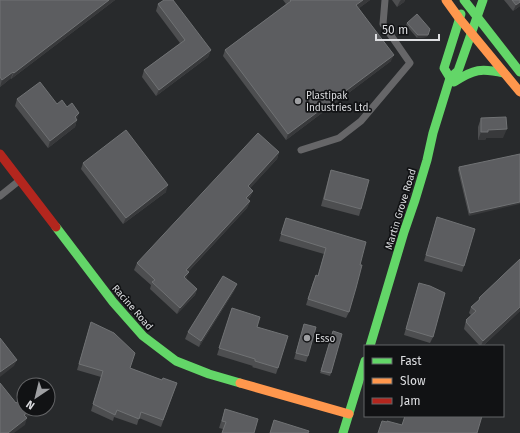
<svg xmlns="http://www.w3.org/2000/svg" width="520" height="433" font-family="'Fira Sans',sans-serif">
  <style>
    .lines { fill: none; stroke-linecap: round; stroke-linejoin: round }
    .street { stroke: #666668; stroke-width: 7 }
    .fast { stroke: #63d668; stroke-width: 9 }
    .slow { stroke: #ff974d; stroke-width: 9 }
    .jam { stroke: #b3261e; stroke-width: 9 }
    .wall { fill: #4d4e50 }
    .shaded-wall { fill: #38393b }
    .building { fill: #5c5d60; stroke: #707274 }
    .poi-dot { fill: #9e9fa2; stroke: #111214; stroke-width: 1.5 }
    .labels { text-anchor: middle; stroke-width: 3.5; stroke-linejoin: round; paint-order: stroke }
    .poi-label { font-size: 10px; fill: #dddee1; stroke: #111214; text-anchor: start }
    .street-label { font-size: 10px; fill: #dddee1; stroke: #111214 }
  </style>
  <rect width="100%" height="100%" fill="#282a2c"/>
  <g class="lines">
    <!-- street -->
    <g class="street">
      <path d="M301,150L339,138L361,121L410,63L383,24L385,0"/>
      <path d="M0,196L20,180"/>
    </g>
    <!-- fast -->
    <g class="fast">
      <path d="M464,0L520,72"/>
      <path d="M450,78L444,68L461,14"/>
      <path d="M454,82C474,69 481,68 504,73"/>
      <path d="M56,227L113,302L143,336L176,361L209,374L240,383"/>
      <path d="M370,346L404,232L415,200L427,160L433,133L450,78L458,71L483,0"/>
      <path d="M343,433L365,361"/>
    </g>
    <!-- slow -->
    <g class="slow">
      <path d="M446,0L459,18L520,92"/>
      <path d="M240,383L349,414"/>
    </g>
    <!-- jam -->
    <path class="jam" d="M0,154L56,227"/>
  </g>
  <!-- wall -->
  <g class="wall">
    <path d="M0,0H115L11,79V78L0,87Z"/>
    <path d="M283,0H370L359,8L391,61L286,140L223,56L225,50L286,4Z"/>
    <path d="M392,0H405L404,2L397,7Z"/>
    <path d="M504,0H520V6L513,11Z"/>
    <path d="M158,4L211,50L208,57L156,96L142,77L144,70L180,43L156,11Z"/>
    <path d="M407,23L427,37L417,38L406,25Z"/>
    <path d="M17,99L57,104L77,119L75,127L48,148L15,106Z"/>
    <path d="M481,118L503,138H486L485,140H478V127Z"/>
    <path d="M279,152L277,159L250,188L253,191L250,197L248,200L250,201L247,208L188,272L186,279L197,289L195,295L177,314L150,289L151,285L134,270L137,263Z"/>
    <path d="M520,154L469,216L458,170L459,167Z"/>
    <path d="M83,163L166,192L123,224L81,169Z"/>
    <path d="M331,170L361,209L359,216L321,206L329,176Z"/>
    <path d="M437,217L464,266L462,272L424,261Z"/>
    <path d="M286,218L360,265L349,312L346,318L306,305L313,282L318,276L324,254L279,241Z"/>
    <path d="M520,259V311L483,346H480L464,329L466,320L471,315L469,313L471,307L478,301L479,298Z"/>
    <path d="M419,283L433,337L430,343L404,335Z"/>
    <path d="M237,284L234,291L199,347L185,339L188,332Z"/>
    <path d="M232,308L257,327L278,368L276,374L252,367L253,366L217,355Z"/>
    <path d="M91,322L130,368L162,380L177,383L161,427L139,418L137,425L114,417L113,421L91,411L101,377L77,370Z"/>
    <path d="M304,324L308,356L306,362L294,359Z"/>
    <path d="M333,331L342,334L330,376L320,373Z"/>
    <path d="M225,409L254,433H222L223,429L219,428Z"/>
  </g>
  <!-- shaded-wall -->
  <g class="shaded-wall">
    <path d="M109,0H115L11,79L14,73Z"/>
    <path d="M363,0H370L354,12L356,5Z"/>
    <path d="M401,0H405L404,2L397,7L400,1Z"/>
    <path d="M520,2V6L513,11L516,5Z"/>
    <path d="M418,35H428L427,37L417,38Z"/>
    <path d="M211,50L208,57L156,96L159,90Z"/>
    <path d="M394,55L391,61L286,140L288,134Z"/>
    <path d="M13,72L11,78L0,87L2,80Z"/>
    <path d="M79,113L77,119L75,117Z"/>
    <path d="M77,120L75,127L48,148L50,141Z"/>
    <path d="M507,129L503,138H486L485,140H478L481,132L488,130Z"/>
    <path d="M279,152L277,159L246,193L248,186Z"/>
    <path d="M168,185L166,192L123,224L126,218Z"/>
    <path d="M253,191L250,197L244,204L246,198Z"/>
    <path d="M250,201L247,208L184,276L186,270Z"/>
    <path d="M520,202V204L469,216L470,213Z"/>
    <path d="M189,272L186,279L184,277Z"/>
    <path d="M237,284L234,291L199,347L201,341Z"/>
    <path d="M197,289L195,295L177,314L180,308Z"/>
    <path d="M520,307V311L483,346H481L483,341Z"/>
    <path d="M17,360L14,366L0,377V372Z"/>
    <path d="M32,409H33L31,414L22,421L24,415Z"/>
    <path d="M27,418L25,425L14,433H8Z"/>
  </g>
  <!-- building -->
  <g class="building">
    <path d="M0,0H109L14,73L13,72L2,80L0,77Z"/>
    <path d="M164,0H173L211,50L159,90L144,70L185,40L158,4Z"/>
    <path d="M290,0H363L356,5L394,55L288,134L225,50L291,1Z"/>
    <path d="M512,0H520V2L516,5Z"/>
    <path d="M417,14L430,29L428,35H418L407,23Z"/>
    <path d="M40,82L57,104L62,100L67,107L72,103L79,113L75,117L77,120L50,141L17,99Z"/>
    <path d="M506,117L507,129L488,130V132H481V118Z"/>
    <path d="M126,130L168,185L126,218L83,163Z"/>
    <path d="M258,133L279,152L248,186L253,191L246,198L250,201L186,270L189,272L184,277L197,289L180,308L152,282L155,280L137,263Z"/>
    <path d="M520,154V202L470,213L459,167Z"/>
    <path d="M331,170L369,180L361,209L324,199Z"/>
    <path d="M437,217L475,229L464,266L426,255Z"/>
    <path d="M286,218L366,242L360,265H362L356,288L349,312L308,299L316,275L318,276L326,248L281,234Z"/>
    <path d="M520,259V307L483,341L466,322L467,321L466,320L476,311L471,307L480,299L479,298Z"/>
    <path d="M223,276L237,284L201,341L188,332Z"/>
    <path d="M419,283L430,286L445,293L433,337L406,329Z"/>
    <path d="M232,308L260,317L257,327L288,336L278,368L255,361V359L219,348Z"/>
    <path d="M91,322L114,333L135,353L130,368L162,380L163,378L177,383L163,420L141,412L139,419L117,410L115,415L93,404L103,371L79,364Z"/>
    <path d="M304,324L316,327L308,356L296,353Z"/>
    <path d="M333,331L342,334L331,373L321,371Z"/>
    <path d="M0,338L17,360L0,372Z"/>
    <path d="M0,383L16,403L24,397V409H32L24,415L27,418L8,433H0Z"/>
    <path d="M225,409L258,419L254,433H222L226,422L222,421Z"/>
    <path d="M405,416H482L477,433H378L382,421L387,422V421L402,425Z"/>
    <path d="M274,420L309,431L308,433H270Z"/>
  </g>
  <!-- markers -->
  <g class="poi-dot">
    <circle cx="298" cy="101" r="4"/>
    <circle cx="307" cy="338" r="4"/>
  </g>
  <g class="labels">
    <!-- poi labels -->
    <g class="poi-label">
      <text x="306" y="99">Plastipak<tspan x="306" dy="12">Industries Ltd.</tspan></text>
      <text x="315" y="342">Esso</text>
    </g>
    <!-- street labels -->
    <g class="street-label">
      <text transform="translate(400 209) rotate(-73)" y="4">Martin Grove Road</text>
      <text transform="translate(133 307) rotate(49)" y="4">Racine Road</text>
    </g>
  </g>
  <!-- legend -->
  <rect x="364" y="345" width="140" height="72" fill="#111214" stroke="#636466"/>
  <rect x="372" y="358" width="20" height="6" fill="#63d668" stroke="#636466"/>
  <text x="400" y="365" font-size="12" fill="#dddee1">Fast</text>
  <rect x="372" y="378" width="20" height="6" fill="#ff974d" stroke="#636466"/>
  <text x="400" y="385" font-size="12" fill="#dddee1">Slow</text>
  <rect x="372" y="398" width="20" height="6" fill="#b3261e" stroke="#636466"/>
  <text x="400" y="405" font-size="12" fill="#dddee1">Jam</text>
  <!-- north arrow -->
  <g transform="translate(36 397) rotate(215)"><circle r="19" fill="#111214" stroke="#636466"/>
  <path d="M0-3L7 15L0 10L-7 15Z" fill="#9e9fa2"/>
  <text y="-6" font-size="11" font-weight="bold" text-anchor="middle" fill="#dddee1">N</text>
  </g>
  <!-- scale -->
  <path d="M376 34v6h63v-6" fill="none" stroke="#dddee1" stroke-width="2"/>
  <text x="382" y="34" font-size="12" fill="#dddee1" stroke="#111214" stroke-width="3" paint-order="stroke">50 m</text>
</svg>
